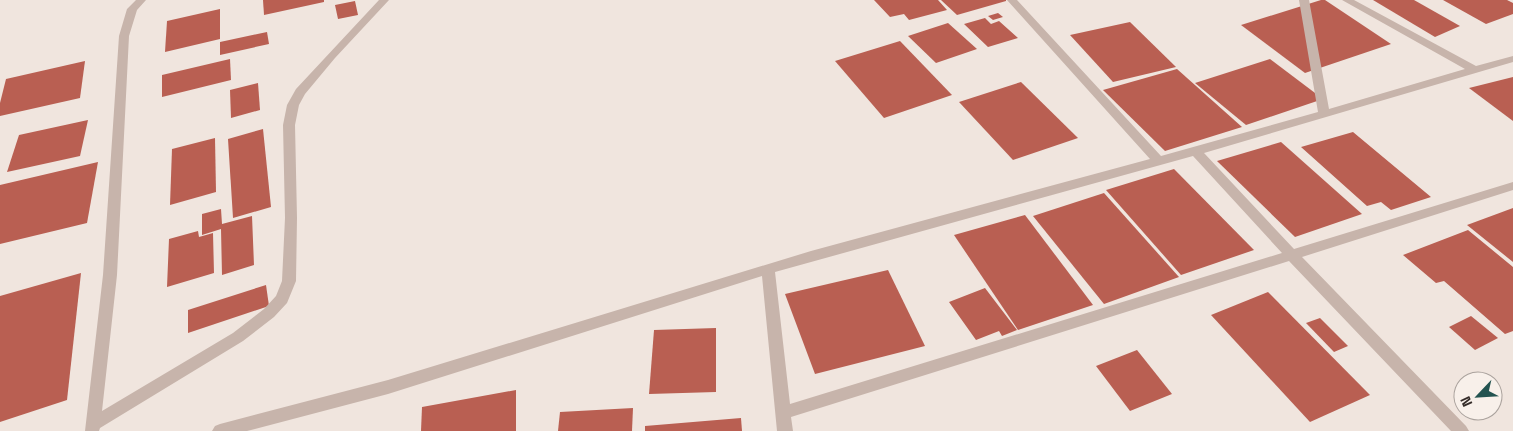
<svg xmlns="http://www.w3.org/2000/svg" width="1513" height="431" font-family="'Space Grotesk',sans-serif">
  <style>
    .building { fill: #b95f52 }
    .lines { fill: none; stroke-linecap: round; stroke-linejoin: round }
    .minor { fill: #c7b4ab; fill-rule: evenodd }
  </style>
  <rect width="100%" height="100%" fill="#f0e5de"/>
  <!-- building -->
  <g class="building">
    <path d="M263,0H324V2L264,15Z"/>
    <path d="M874,0H938L947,10L909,20L904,14L890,17Z"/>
    <path d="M941,0H1006V1L957,15Z"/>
    <path d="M1321,0H1325L1391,44L1305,73L1241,25Z"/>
    <path d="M1373,0H1414L1460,26L1435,37Z"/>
    <path d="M1443,0H1507L1513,3V14L1486,24Z"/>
    <path d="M355,1L358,15L338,19L335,5Z"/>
    <path d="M220,9V39L165,52L167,21Z"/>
    <path d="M998,13L1003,17L993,20L988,16Z"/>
    <path d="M985,18L991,24L999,21L1018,38L988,47L964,24Z"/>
    <path d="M1130,22L1176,67L1113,82L1070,35Z"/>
    <path d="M948,23L977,49L936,63L908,36Z"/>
    <path d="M267,32L269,44L220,55V42Z"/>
    <path d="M900,41L952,95L884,118L835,61Z"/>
    <path d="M230,59L231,80L162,97V75Z"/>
    <path d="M1270,59L1323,99L1246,125L1195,83Z"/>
    <path d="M85,61L80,98L0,116V103L6,79Z"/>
    <path d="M1177,69L1242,127L1165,151L1103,90Z"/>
    <path d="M1513,77V121L1469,88Z"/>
    <path d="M1021,82L1078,138L1013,160L959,102Z"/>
    <path d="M258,83L260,110L231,118L230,90Z"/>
    <path d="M88,120L80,156L7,172L19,135Z"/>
    <path d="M263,129L271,207L233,218L228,139Z"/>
    <path d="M1353,132L1431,197L1391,210L1381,202L1367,206L1301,147Z"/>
    <path d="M215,138L216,192L170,205L172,149Z"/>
    <path d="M1281,142L1362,214L1295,237L1217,161Z"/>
    <path d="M98,162L87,223L0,244V185Z"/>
    <path d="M1174,169L1254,250L1181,275L1106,190Z"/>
    <path d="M1104,193L1179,277L1104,304L1033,216Z"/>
    <path d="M1513,208V262L1467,225Z"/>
    <path d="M221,209L222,224L252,216L254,265L222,275L221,229L202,235V214Z"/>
    <path d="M1025,215L1093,305L1018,330L954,235Z"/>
    <path d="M1468,230L1513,267V331L1505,334L1444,281L1436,283L1403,255Z"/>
    <path d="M198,231L199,237L213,233L214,273L167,287L169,239Z"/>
    <path d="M888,270L925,346L815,374L785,294Z"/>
    <path d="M81,273L67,400L0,422V296Z"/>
    <path d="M266,285L269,306L188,333V310Z"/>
    <path d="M985,288L1017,330L1002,336L999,331L976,340L949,302Z"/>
    <path d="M1268,292L1370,395L1310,422L1211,315Z"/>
    <path d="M1471,316L1498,338L1475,350L1449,327Z"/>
    <path d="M1320,318L1348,346L1334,352L1306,323Z"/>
    <path d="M716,328V392L649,394L654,330Z"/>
    <path d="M1137,350L1172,394L1130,411L1096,366Z"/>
    <path d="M516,390V431H421L422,407Z"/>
    <path d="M633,408L632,431H558L560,412Z"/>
    <path d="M741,418L742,431H645V426Z"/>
  </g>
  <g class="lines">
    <!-- minor -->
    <g class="minor">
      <path d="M136,0H146L137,10L129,36L117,275L102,411L233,333L264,309L276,296L282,281L285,218L283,125L287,105L296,89L379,0H389L335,58L305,94L299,105L295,125L297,218L296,281L287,303L274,317L243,341L100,428L99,431H85L103,275L119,36L127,9Z"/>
      <path d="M1007,0H1017L1161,156L1318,112L1299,0H1309L1329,109L1465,69L1342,0H1354L1476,66L1513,56V62L1204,153L1294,249L1513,182V190L1302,257L1466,426L1469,431H1451L1289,261L791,417L793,431H777L762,276L388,394L247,431H212L215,426L220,424L388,380L811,251L1150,159ZM1193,156L1282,253L790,404L775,272Z"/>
    </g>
  </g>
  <!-- north arrow -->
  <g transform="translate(1478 396) rotate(245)"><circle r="24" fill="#f8f0ea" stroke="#aaa29d"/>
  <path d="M0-4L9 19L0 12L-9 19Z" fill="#235350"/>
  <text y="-8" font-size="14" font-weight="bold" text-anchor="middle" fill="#352c29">N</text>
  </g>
</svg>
